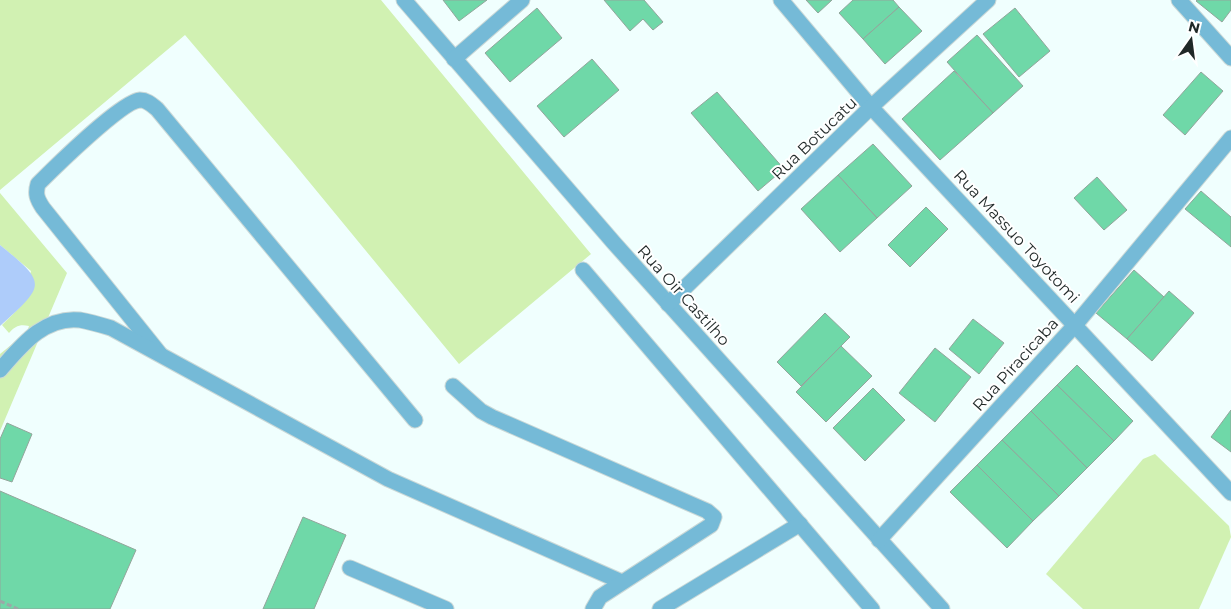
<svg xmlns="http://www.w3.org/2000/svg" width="1231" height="609" font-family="Montserrat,sans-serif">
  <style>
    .green { fill: #d1f1b2 }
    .water { fill: #aeccfa }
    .building { fill: #6fd8a8; stroke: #92a59b }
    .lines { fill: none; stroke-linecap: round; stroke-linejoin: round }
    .minor-casing { stroke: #cad8d7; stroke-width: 17 }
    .path { stroke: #9ca8a7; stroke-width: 3; stroke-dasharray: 5 2.5; stroke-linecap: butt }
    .minor { stroke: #75bad7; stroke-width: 15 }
    .labels { text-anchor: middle; stroke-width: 4; stroke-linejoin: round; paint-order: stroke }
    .street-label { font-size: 16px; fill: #1f2827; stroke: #fff }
  </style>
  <rect width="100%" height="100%" fill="#f0fffe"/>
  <!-- green -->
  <g class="green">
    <path d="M0,0H381L591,254L459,364L292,161L185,35L0,190Z"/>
    <path d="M0,193L67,273L0,431V354L27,332L29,326C20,324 15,326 9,333L2,325L22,305L31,271L0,245Z"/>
    <path d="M1155,454L1229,526L1231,537L1199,609H1083L1046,574L1143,459Z"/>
  </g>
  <!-- water -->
  <path class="water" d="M0,245C48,284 45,285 0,326Z"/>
  <!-- building -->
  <g class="building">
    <path d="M443,0H487L459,21Z"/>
    <path d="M604,0H644L663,22L653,30L643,19L630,31Z"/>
    <path d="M806,0H832L818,13Z"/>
    <path d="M853,0H893L899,7L863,39L839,13Z"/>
    <path d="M1197,0H1231V10L1222,22L1196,1Z"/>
    <path d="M899,7L922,31L885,64L863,39Z"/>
    <path d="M537,8L562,38L510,82L485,53Z"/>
    <path d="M1015,8L1050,51L1019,77L983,34Z"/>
    <path d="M977,35L1023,86L993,113L947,62Z"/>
    <path d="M592,59L619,90L564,137L537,106Z"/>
    <path d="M954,71L993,113L940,160L902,119Z"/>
    <path d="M1201,72L1223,91L1185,135L1163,115Z"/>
    <path d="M717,92L784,169L758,191L691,113Z"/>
    <path d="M873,144L912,186L877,218L838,175Z"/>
    <path d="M838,175L877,218L840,252L801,209Z"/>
    <path d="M1097,177L1127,210L1104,230L1074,198Z"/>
    <path d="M1201,191L1231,217V247L1185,209Z"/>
    <path d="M926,207L948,229L910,267L888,245Z"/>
    <path d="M1134,270L1164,297L1127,339L1096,313Z"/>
    <path d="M1169,291L1194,313L1152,361L1127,339Z"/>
    <path d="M825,313L850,337L801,386L777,362Z"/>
    <path d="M973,319L1004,343L979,374L949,349Z"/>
    <path d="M841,346L872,376L826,422L796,392Z"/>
    <path d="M935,348L971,377L935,422L899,393Z"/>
    <path d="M1077,365L1133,421L1114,441L1057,385Z"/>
    <path d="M1057,385L1114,441L1087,468L1031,411Z"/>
    <path d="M873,388L905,420L865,461L833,428Z"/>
    <path d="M1231,410V452L1211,437Z"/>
    <path d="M1031,411L1087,468L1059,496L1002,440Z"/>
    <path d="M7,423L32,434L12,482L0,478V439Z"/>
    <path d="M1002,440L1059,496L1033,521L977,465Z"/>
    <path d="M977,465L1033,521L1007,548L950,492Z"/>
    <path d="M0,491L136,550L110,609H0Z"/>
    <path d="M303,517L346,535L314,609H263Z"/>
  </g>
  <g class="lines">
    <!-- minor casing -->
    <g class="minor-casing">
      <g id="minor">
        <path d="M404,0L614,243L942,609"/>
        <path d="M781,0L871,107L1231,493"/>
        <path d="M1179,0L1231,58"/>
        <path d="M454,59L522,0"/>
        <path d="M583,270L872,609"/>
        <path d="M668,304L871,107L988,0"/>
        <path d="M160,354L43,208C37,199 35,194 38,184C54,168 122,101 140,100C147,100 152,105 157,109L415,420"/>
        <path d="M0,370C21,346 44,316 80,320C91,322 101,325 111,328L388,479L622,582"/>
        <path d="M453,386L481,411L492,417L707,511L714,517L711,525L600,597L593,609"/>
        <path d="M879,540L1076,324L1231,138"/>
        <path d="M350,568L446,609"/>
        <path d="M660,609L800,524"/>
      </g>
    </g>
    <!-- path -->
    <path class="path" d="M0,601L18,609"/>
    <!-- minor -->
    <use href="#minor" class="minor"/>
  </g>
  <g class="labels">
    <!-- street labels -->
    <g class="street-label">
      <text transform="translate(814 138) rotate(-44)" y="6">Rua Botucatu</text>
      <text transform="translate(1017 236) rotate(47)" y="6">Rua Massuo Toyotomi</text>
      <text transform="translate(684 295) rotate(48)" y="6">Rua Oir Castilho</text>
      <text transform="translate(1015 364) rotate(-48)" y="6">Rua Piracicaba</text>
    </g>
  </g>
  <!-- north arrow -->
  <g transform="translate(1191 40) rotate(14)" stroke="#ffffff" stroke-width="4" paint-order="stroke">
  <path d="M0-4L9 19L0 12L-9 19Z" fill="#1f2827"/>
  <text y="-8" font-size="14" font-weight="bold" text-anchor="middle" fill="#1f2827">N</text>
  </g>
</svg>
